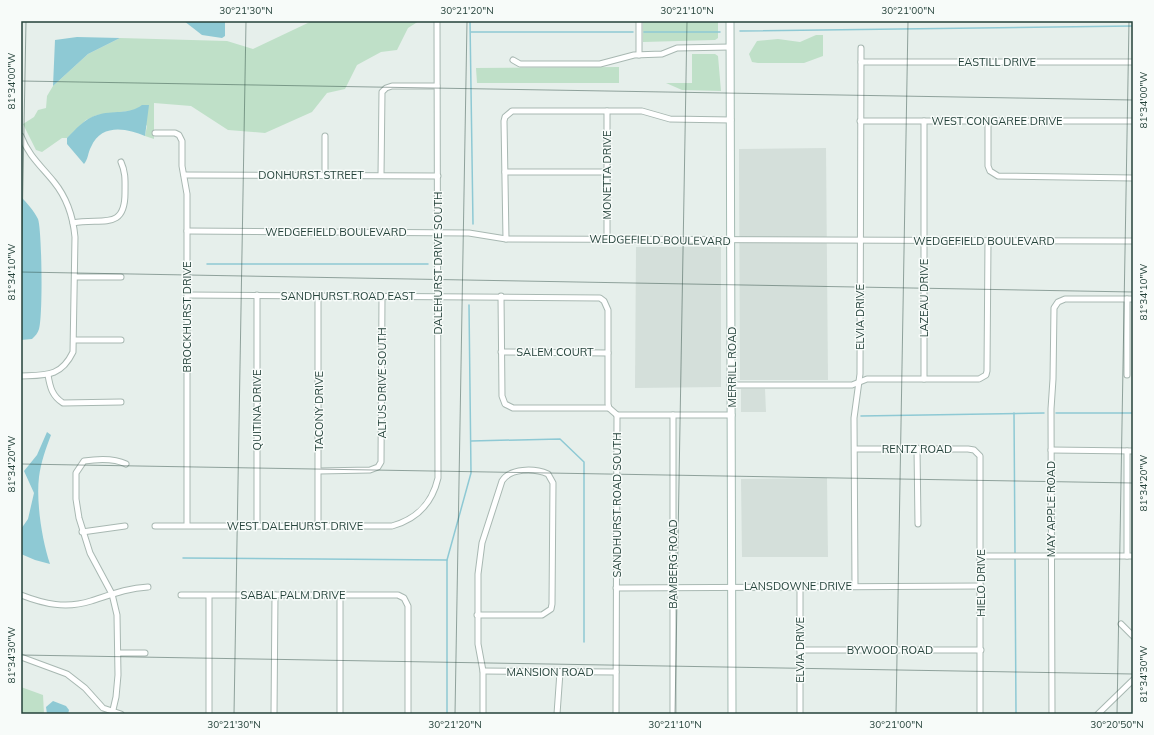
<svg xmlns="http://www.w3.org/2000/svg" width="1154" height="735" font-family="Mulish,sans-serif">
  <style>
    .built { fill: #d4dfda }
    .green { fill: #bfe0c8 }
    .water { fill: #8ec9d4 }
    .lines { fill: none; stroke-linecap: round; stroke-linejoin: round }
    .stream { stroke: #8ec9d4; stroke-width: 1.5 }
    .street-casing { stroke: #a8b8b2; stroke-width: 7 }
    .secondary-casing { stroke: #a4bbb3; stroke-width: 9 }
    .street { stroke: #fff; stroke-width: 5 }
    .secondary { stroke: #fff; stroke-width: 7 }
    .ticks { fill: none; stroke: #24423a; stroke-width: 1; stroke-opacity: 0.45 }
    .labels { text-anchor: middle; stroke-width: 3; stroke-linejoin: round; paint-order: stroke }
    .street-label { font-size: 11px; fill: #24423a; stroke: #f7fbf9 }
    .neatline { fill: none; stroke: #24423a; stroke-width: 1.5 }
    .ticks-label { font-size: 10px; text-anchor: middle; fill: #24423a }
  </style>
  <rect width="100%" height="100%" fill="#e6efeb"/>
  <!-- built -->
  <g class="built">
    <path d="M826,148L828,380H740L739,149Z"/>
    <path d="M636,247H721V387L635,388Z"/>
    <path d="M741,389H765L766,412H741Z"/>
    <path d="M827,478L828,557H742L741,479Z"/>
  </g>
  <!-- green -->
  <g class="green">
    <path d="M312,21H419L408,28L397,50L381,52L357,65L345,89L327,93L312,112L265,133L228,130L191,106L154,103V139L145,136L147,126L136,110L97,115L86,120L67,138H62L42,152L36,150L23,124L34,117L38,110L46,108L47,96L53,86L88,54L120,38L227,41L253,49Z"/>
    <path d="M643,21H718V38L715,40L643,42Z"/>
    <path d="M816,35H823V56L804,63H758L752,62L749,54L757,41L778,39L800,42Z"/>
    <path d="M692,54H715L718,56L721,91L682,90L666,83H692Z"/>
    <path d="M619,67V83H477L476,68Z"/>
    <path d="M21,687L43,695L44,714H21Z"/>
  </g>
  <!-- water -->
  <g class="water">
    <path d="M184,21H225V36L222,38L202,35Z"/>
    <path d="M77,37L120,38L88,54L53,86L55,40Z"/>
    <path d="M142,105H149L145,136C127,128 101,123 91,147C88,152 88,160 84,164L67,144V138C76,129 84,119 97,115C112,110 129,115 142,105Z"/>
    <path d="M21,197C27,203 34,211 38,219C42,230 43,317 39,329C38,333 35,336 32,339L21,340Z"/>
    <path d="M47,432L51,435C46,448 41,462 39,477C36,502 42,540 50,564L35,560L21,554V529L28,519L34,493L24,471L37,455Z"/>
    <path d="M53,701L66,706L69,710L68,714H47L46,707Z"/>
  </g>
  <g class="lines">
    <!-- stream -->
    <g class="stream">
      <path d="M470,21L473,224"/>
      <path d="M740,31L1133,26"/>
      <path d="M471,32H633"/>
      <path d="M644,32H720"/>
      <path d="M207,264H428"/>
      <path d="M1014,413L1015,554"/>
      <path d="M1056,413H1133"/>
      <path d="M861,416L1044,413"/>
      <path d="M471,441L560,439L584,462V642"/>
      <path d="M183,558L447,560V714"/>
      <path d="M1015,558L1016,714"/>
      <path d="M447,560L471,473L469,305"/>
    </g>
    <!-- street casing -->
    <g class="street-casing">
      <g id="street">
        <path d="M639,55V21"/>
        <path d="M513,60L520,64H600L634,55L662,54L677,48L730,47"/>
        <path d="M861,62H1133"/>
        <path d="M607,111V240"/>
        <path d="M860,121H1133"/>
        <path d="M988,121V166L990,171L998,176L1133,178"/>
        <path d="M155,133H175L179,135L182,141V166L187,194V525"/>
        <path d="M21,136C28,155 42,167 54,182C67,198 73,216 75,237L73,352C61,377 46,375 21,376"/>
        <path d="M505,172H607"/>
        <path d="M184,175L438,176"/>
        <path d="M325,175V136"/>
        <path d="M381,175L382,92L386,88L392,86H437"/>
        <path d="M73,223C100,217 125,232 125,193C125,182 126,173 121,162"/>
        <path d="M187,231L469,233L506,239L1133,241"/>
        <path d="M506,239L504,121L505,117L512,111H642L670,119L731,120"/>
        <path d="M75,277H121"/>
        <path d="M187,295L600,298L604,301L608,310V404L609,408L617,415"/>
        <path d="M501,296L502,396L505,404L513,408H609"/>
        <path d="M1127,299V375"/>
        <path d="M74,340H121"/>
        <path d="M501,352L608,353"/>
        <path d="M48,375C50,387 52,396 63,403L121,402"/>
        <path d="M924,379V121"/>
        <path d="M732,385H852L867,379H979L986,375L987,371L988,241"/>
        <path d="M617,415H732"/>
        <path d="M673,415V714"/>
        <path d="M917,448L918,524"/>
        <path d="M855,449H968L974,450L980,456V714"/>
        <path d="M1051,450L1133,451"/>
        <path d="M319,471L370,470L378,467L381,462L382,296"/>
        <path d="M155,526H392C417,519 432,504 438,478L437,21"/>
        <path d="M257,526V295"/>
        <path d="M318,526V296"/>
        <path d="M82,532L125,526"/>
        <path d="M981,556H1133"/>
        <path d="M1127,556V451"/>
        <path d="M800,586V714"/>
        <path d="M855,586L854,418L860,374L861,48"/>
        <path d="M616,588L981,586"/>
        <path d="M21,595C44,604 66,609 91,601C110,595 127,588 148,587"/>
        <path d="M181,595H398L404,598L408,606V714"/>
        <path d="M477,615H542L551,609L552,604L553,483L548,474C534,468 510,468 502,481L482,543L478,574V644L483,671V714"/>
        <path d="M1121,624L1133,636"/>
        <path d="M800,650H981"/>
        <path d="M118,653H145"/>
        <path d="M21,657L67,674L85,688L103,708L121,714"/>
        <path d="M483,671L616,672"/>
        <path d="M112,714L116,697L118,675L117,615L112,594L90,553L79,518L76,499V473L84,461C97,459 114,458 126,464"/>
        <path d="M209,714V596"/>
        <path d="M274,714L275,595"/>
        <path d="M340,714V596"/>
        <path d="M557,714L560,672"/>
        <path d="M616,714L617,415"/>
        <path d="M1052,714L1051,409L1053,379L1054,308L1058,302L1065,299H1133"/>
        <path d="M1098,714L1133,680"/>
      </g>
    </g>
    <!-- secondary casing -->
    <g class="secondary-casing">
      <path id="secondary" d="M730,21L732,714"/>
    </g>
    <!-- street -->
    <use href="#street" class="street"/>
    <!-- secondary -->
    <use href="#secondary" class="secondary"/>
  </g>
  <!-- ticks -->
  <path class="ticks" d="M21,81L1133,100M21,272L1133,292M21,286L26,21M21,464L1133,483M21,655L1133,674M234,714L246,21M455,714L467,21M675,714L687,21M896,714L908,21M1117,714L1129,21"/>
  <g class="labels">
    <!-- street labels -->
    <g class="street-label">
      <text x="997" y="66">EASTILL DRIVE</text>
      <text x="997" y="125">WEST CONGAREE DRIVE</text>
      <text x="311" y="179">DONHURST STREET</text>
      <text transform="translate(607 175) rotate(-90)" y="4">MONETTA DRIVE</text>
      <text x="336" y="236">WEDGEFIELD BOULEVARD</text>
      <text transform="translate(660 240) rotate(1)" y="4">WEDGEFIELD BOULEVARD</text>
      <text x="984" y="245">WEDGEFIELD BOULEVARD</text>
      <text transform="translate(438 263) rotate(-90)" y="4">DALEHURST DRIVE SOUTH</text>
      <text x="348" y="300">SANDHURST ROAD EAST</text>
      <text transform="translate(924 298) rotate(-90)" y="4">LAZEAU DRIVE</text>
      <text transform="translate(187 317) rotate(-90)" y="4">BROCKHURST DRIVE</text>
      <text transform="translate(860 317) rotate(-90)" y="4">ELVIA DRIVE</text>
      <text x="555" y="356">SALEM COURT</text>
      <text transform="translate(732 367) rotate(-90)" y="4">MERRILL ROAD</text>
      <text transform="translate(382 383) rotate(-90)" y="4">ALTUS DRIVE SOUTH</text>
      <text transform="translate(257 410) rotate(-90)" y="4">QUITINA DRIVE</text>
      <text transform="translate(319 411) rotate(-90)" y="4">TACONY DRIVE</text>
      <text x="917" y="453">RENTZ ROAD</text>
      <text transform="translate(617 505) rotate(-90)" y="4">SANDHURST ROAD SOUTH</text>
      <text transform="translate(1051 509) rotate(-90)" y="4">MAY APPLE ROAD</text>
      <text x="295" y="530">WEST DALEHURST DRIVE</text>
      <text transform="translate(673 564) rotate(-90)" y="4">BAMBERG ROAD</text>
      <text transform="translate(981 583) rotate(-90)" y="4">HIELO DRIVE</text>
      <text x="798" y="590">LANSDOWNE DRIVE</text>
      <text x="293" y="599">SABAL PALM DRIVE</text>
      <text transform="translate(800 650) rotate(-90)" y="4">ELVIA DRIVE</text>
      <text x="890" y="654">BYWOOD ROAD</text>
      <text x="550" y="676">MANSION ROAD</text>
    </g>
  </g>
  <!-- border -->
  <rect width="1154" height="735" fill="none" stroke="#f7fbf9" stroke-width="44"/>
  <rect x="22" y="22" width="1110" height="691" class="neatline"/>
  <g class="ticks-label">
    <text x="246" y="14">30°21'30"N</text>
    <text x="467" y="14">30°21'20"N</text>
    <text x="687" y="14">30°21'10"N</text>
    <text x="908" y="14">30°21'00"N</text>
    <text transform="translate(11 81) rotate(-90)" y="4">81°34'00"W</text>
    <text transform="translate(1143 100) rotate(-90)" y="4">81°34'00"W</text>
    <text transform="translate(11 272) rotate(-90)" y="4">81°34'10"W</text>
    <text transform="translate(1143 292) rotate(-90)" y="4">81°34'10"W</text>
    <text transform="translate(11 464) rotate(-90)" y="4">81°34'20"W</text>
    <text transform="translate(1143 483) rotate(-90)" y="4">81°34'20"W</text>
    <text transform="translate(11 655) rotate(-90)" y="4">81°34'30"W</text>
    <text transform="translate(1143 674) rotate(-90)" y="4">81°34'30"W</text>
    <text x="234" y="728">30°21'30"N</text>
    <text x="455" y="728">30°21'20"N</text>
    <text x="675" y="728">30°21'10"N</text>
    <text x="896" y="728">30°21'00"N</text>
    <text x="1117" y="728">30°20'50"N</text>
  </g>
</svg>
